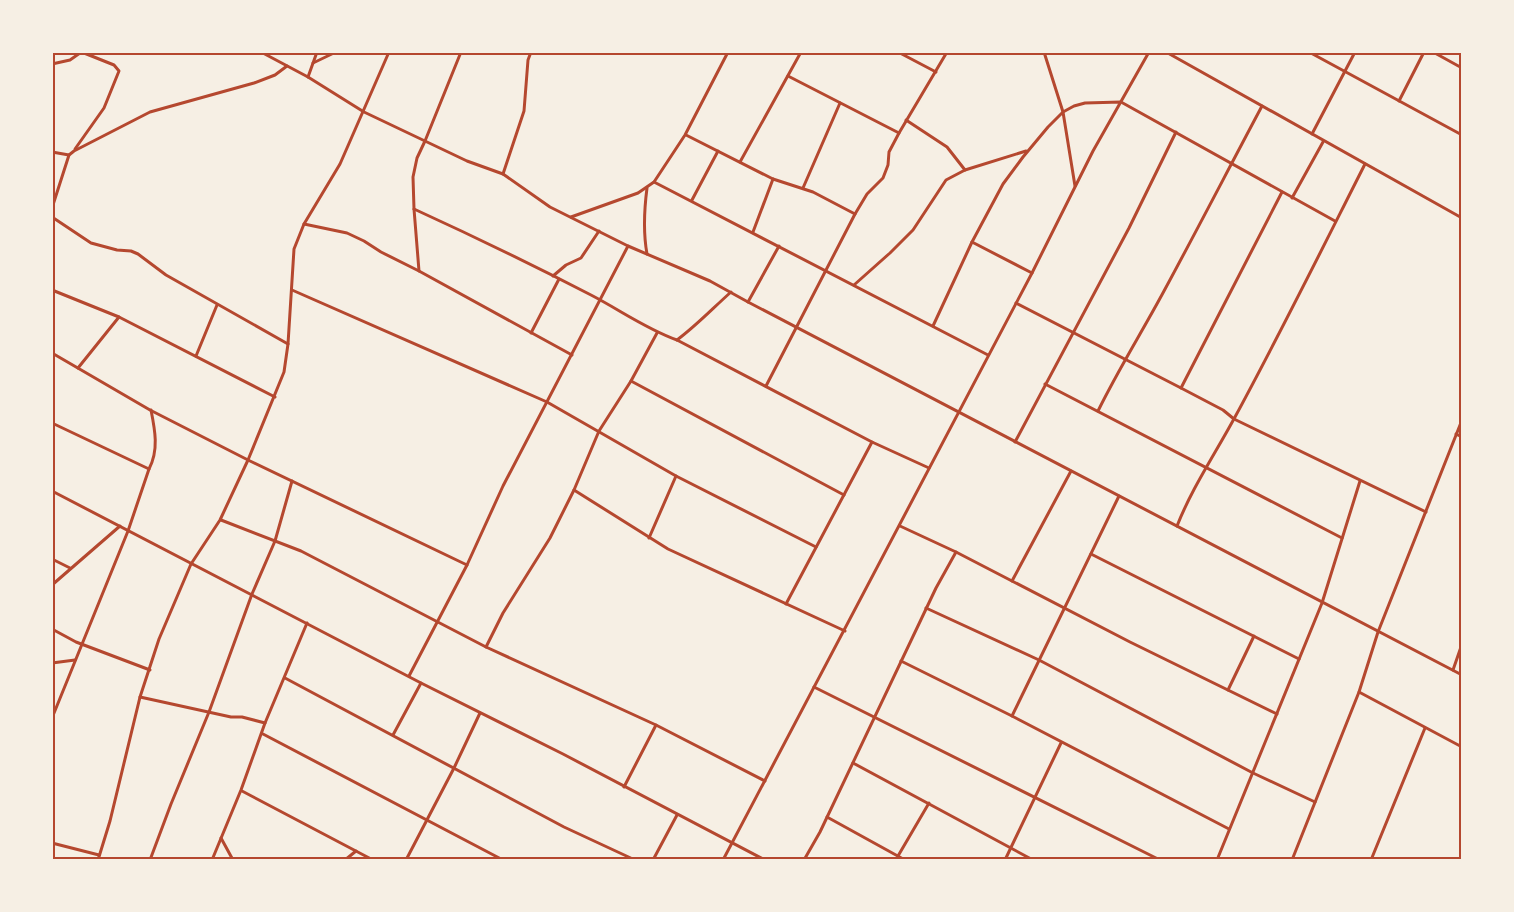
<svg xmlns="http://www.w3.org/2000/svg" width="1514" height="912" font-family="Inter,sans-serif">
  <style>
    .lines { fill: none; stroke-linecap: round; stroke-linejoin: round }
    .minor { stroke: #b5482f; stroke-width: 3 }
    .neatline { fill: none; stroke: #b5482f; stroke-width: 2 }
  </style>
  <rect width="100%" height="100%" fill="#f6efe4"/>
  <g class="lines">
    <!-- minor -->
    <g class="minor">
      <path d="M261,52L308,77L364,112L467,161L503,174L550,207L628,246L710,281L748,302L1462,675"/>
      <path d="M898,52L936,72"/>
      <path d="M1044,52L1063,112L1075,186"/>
      <path d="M1166,52L1462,218"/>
      <path d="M1309,52L1462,135"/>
      <path d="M1433,52L1462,68"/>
      <path d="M313,63L336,52"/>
      <path d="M52,64L70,60L80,53H84L114,65L119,71L104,108L75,149"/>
      <path d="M788,76L899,133"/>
      <path d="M308,77L317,52"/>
      <path d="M1399,101L1424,52"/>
      <path d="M906,120L947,147L965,170"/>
      <path d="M1312,134L1355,52"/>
      <path d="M686,135L773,179L813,192L855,214"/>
      <path d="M52,152L69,155"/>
      <path d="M740,162L801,52"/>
      <path d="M503,174L524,111L528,60L531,52"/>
      <path d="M654,182L988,355"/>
      <path d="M647,188C644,211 643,232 647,254"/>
      <path d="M803,188L840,103"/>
      <path d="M1292,198L1323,142"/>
      <path d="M692,200L718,151"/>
      <path d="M52,208L69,155L74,151L150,112L254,83L275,75L287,66"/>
      <path d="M414,209C473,236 533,265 591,295C620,310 646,329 677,340L872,442L929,468"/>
      <path d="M52,217L91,243L117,250L131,251L138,254L166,275L288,344"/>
      <path d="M571,217L638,193L654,182L685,135L728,52"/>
      <path d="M304,224L347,233L364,241L381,252L419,271L572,355"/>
      <path d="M753,232L773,179"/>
      <path d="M972,242L1032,273"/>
      <path d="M419,271L414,209L413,177L417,158L425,141L461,52"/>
      <path d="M553,276L566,265L581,258L599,231"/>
      <path d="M854,285L890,253L913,230L946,180L965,170L1026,151"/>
      <path d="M52,290L119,317L275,397"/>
      <path d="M292,290L547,402L676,476L816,547"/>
      <path d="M748,302L779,246"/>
      <path d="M1016,303L1181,388L1223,410L1234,419L1426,512"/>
      <path d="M933,326L972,242L1003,184L1023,157L1048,127L1063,112L1074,106L1085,103L1121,102L1335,221"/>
      <path d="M531,333L559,279"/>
      <path d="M677,340C696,326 713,308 731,292"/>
      <path d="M52,353L150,410L248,460L467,565"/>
      <path d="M196,356L217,305"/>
      <path d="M78,368L119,317"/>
      <path d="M631,381L844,495"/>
      <path d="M1045,384L1342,538"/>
      <path d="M766,386L855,214L867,194L883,178L888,165L889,152L899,133L947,52"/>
      <path d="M1181,388L1282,192"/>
      <path d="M1098,411C1118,370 1142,332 1164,291C1197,230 1229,168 1262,106"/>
      <path d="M52,423L149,469L128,531L52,718"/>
      <path d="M1456,434L1462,437"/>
      <path d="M1015,442L1129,228L1176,132"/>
      <path d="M149,469C159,450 155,430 151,410"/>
      <path d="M574,490L668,549L845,631"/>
      <path d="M52,491L421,683L563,754L765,860"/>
      <path d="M221,520L301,551L486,647L656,725L765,781"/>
      <path d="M900,526L956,552L1130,642L1277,714"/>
      <path d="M1177,526C1192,488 1215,454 1235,417C1280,334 1322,249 1365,164"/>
      <path d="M649,538L676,476"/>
      <path d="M1091,554L1299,659"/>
      <path d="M52,559L70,568"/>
      <path d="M1012,581L1071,471"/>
      <path d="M52,585L120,526"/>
      <path d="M786,604L872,442"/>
      <path d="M926,608L1039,660L1253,773L1315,802"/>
      <path d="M52,629L76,642L150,670"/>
      <path d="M486,647L503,613L550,538L574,490L599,431L631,381L657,333"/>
      <path d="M901,661L1012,716L1229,829"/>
      <path d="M52,663L75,660"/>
      <path d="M1453,670L1462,644"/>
      <path d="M409,676L467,565L503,486L628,246"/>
      <path d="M285,678L564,827L635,860"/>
      <path d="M814,687L1160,860"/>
      <path d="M1228,690L1254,636"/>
      <path d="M1359,692L1462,747"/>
      <path d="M140,697L231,717H242L265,723"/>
      <path d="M1012,716L1119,496"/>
      <path d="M263,734L503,860"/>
      <path d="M393,735L421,683"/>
      <path d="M853,763L1033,860"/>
      <path d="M624,787L656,725"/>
      <path d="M242,791L373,860"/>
      <path d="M827,817L905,860"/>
      <path d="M221,838L233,860"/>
      <path d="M52,843L99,855"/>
      <path d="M898,856L929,803"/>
      <path d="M98,860L110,821L140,697L159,639L191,564L220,520L248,460L284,372L288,344L294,249L304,224L340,164L389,52"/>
      <path d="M150,860L171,804L209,712L252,594L275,541L292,481"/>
      <path d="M212,860L241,790L265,723L307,623"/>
      <path d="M345,860L356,851"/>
      <path d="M406,860L454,768L480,713"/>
      <path d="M653,860L677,815"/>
      <path d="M723,860L1032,273L1093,151L1149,52"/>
      <path d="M804,860L820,832L936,588L956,552"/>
      <path d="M1005,860L1061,743"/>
      <path d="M1217,860L1322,603L1360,481"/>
      <path d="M1292,860L1359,692L1378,632L1462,420"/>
      <path d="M1371,860L1425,728"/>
    </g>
  </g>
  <!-- border -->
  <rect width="1514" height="912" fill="none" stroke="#f6efe4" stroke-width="108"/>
  <rect x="54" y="54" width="1406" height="804" class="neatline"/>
</svg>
